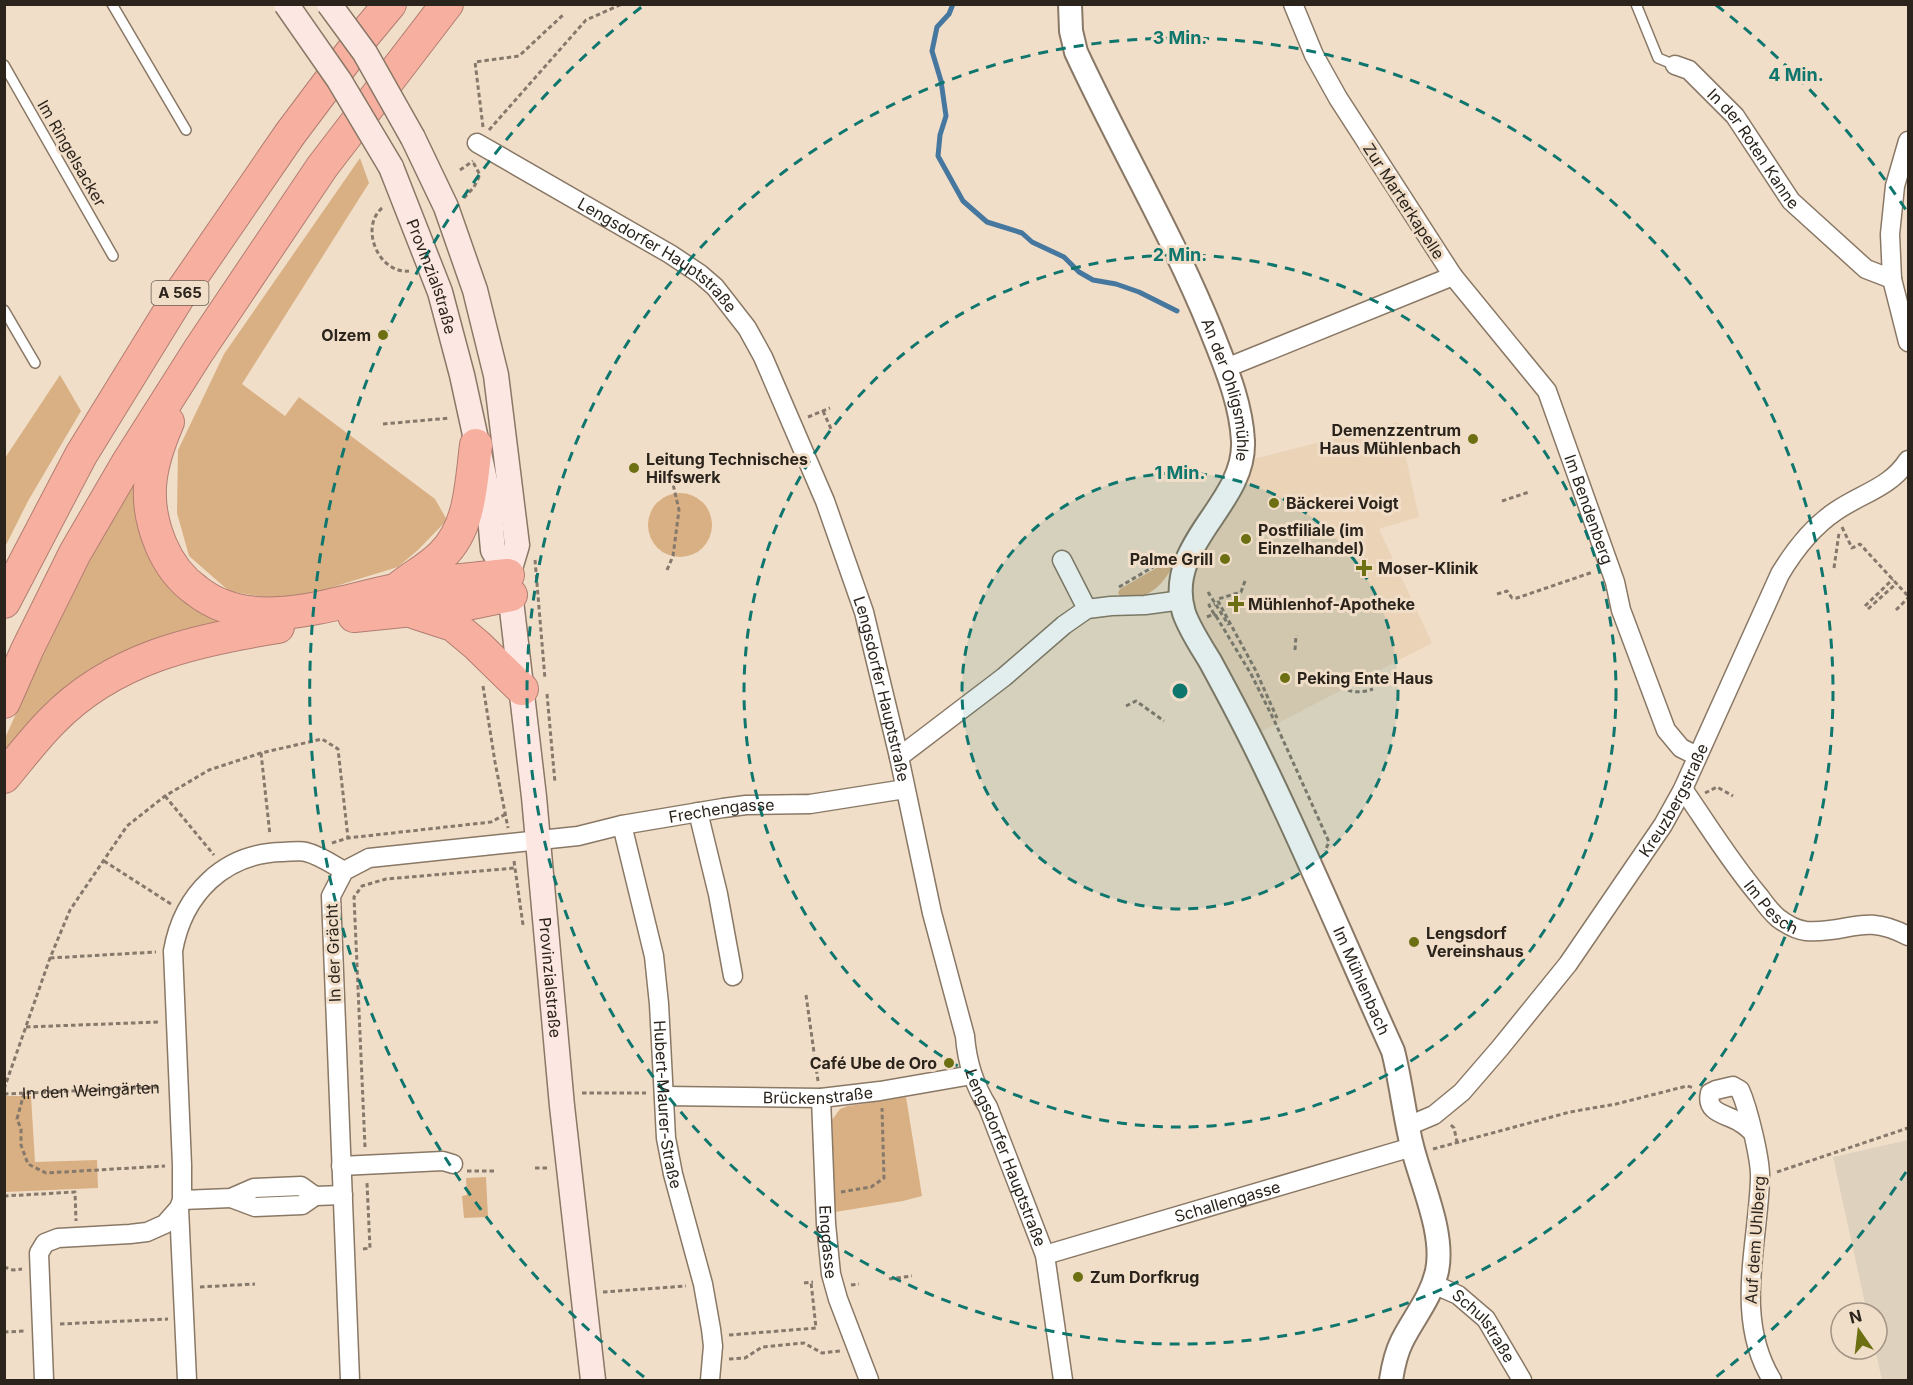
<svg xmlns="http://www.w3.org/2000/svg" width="1913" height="1385" font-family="Inter,sans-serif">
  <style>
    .built { fill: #ebd3b8 }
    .education { fill: #ded2bf }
    .green { fill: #d9b083 }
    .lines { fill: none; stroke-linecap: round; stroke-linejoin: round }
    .stream { stroke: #46779e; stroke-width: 5 }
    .service-casing { stroke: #897865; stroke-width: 12 }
    .minor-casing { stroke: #897865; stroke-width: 21 }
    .tertiary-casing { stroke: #897865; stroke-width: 26 }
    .secondary-casing { stroke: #897865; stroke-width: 27 }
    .motorway-casing { stroke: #b07e71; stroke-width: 34 }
    .path { stroke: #86796b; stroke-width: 3; stroke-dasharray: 4.5 3; stroke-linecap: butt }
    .service { stroke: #fff; stroke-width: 9 }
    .minor { stroke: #fff; stroke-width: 18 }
    .tertiary { stroke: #fff; stroke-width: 22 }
    .secondary { stroke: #fde7e2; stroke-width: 24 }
    .motorway { stroke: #f7af9f; stroke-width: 32 }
    .secondary-bridge-casing { stroke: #897865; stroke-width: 27; stroke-linecap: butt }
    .secondary-bridge { stroke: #fde7e2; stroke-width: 24 }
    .ring { fill: none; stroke: #0f766e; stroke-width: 3; stroke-dasharray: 10 8 }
    .poi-dot { fill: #6c6f12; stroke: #f1dec9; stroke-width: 2 }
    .labels { text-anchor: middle; stroke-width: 6; stroke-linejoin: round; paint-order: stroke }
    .shield { fill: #f1dec9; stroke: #665c50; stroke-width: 1.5 }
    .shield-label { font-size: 15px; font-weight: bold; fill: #2b241c }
    .street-label { font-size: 16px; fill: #2b241c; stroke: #f1dec9 }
    .poi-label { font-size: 16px; font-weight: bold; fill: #2b241c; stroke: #f1dec9; text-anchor: start }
    .centre { fill: #0f766e; stroke: #f1dec9; stroke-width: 3 }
    .ring-label { font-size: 18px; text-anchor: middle; font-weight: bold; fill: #0f766e; stroke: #f1dec9; stroke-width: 6; stroke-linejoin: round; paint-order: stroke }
  </style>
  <rect width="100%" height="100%" fill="#f1dec9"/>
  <!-- built -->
  <path class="built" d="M1398,422L1419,517L1379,529L1432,643L1253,736L1187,608L1193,557L1253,459Z"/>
  <!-- education -->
  <path class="education" d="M1908,1140V1380H1882L1875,1349H1877V1313H1867L1833,1157Z"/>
  <!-- green -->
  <g class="green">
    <path d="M360,158L369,183L242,384L285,416L299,397L435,499L447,520L418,550L398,567L310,594L275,599L229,591L189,556L177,513L178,450L224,354Z"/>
    <path d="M60,375L81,411L28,501L5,547V458Z"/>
    <path d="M142,462L145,521L241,618L211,630L5,762V738L32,678L103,534Z"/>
    <circle cx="680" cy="525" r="32"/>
    <path d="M1170,560L1174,563C1164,585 1146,603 1120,596L1118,593L1120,589Z"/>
    <path d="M5,1096H31L35,1162L97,1160L98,1188L5,1192Z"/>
    <path d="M906,1097L922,1196L903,1201L835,1212L832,1120L840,1109L848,1106Z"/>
    <path d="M486,1177L488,1217L464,1218L462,1196L467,1195L466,1178Z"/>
  </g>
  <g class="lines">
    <!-- stream -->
    <path class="stream" d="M953,4L949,14L937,27L932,51L941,81L946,116L940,135L938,156L963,201L987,222L1022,233L1032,242L1064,257L1079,272L1093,280L1116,284L1139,292L1177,311"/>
    <!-- service casing -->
    <g class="service-casing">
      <g id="service">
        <path d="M112,4L186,130"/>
        <path d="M1636,4L1658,58L1675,65"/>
        <path d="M4,65L113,256"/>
        <path d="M4,310L35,363"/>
      </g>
    </g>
    <!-- minor casing -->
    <g class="minor-casing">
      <g id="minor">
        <path id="s2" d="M1675,65L1689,70L1735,116L1791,201L1866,269L1892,279"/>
        <path d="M1908,141L1895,186L1890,234L1892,279L1908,342"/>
        <path id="s3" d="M477,143L670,254L700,274L715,287L747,328L763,357L825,501L864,612L899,757L932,913L965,1036C967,1063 974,1085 988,1107L1045,1255L1063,1380"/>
        <path id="s4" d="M1453,276L1547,391L1615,582L1621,610L1666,730L1681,748L1697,756"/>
        <path d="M1226,368L1453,276L1338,98L1314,55L1293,4"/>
        <path d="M1062,560L1087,609"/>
        <path d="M899,757L1004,677L1064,625L1087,609L1111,606L1145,605L1182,600"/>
        <path id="s5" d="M1683,789C1708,825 1731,863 1760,897C1765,904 1771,912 1778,918C1786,924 1796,930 1806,931C1850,934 1862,912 1908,936"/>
        <path d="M698,812L718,894L733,976"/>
        <path id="s6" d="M622,825L654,956L659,1004L666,1138L673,1174L703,1284L711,1329L713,1346L710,1380"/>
        <path id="s7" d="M664,1096L821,1098L880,1091L972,1075"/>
        <path id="s8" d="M821,1098L826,1224L831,1274L838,1299L869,1380"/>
        <path id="s9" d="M1408,1126L1434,1115L1462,1092L1500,1048L1568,964L1663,825L1683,789L1780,574C1795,549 1812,527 1836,511C1862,493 1890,488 1908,460"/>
        <path d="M1752,1132C1749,1129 1745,1125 1741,1123C1728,1114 1705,1114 1710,1093L1716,1090L1733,1086L1740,1090C1748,1108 1761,1160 1760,1179C1758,1246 1734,1318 1772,1380"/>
        <path d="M341,1166L443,1161L453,1164"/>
        <path d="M231,1198L255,1207L302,1205L315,1196"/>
        <path d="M182,1200L231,1198L254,1188L301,1186L315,1196L343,1195"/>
        <path d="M179,1208L187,1380"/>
        <path id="s10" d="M1045,1255L1412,1147"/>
        <path id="s11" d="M1433,1284L1458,1295L1486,1319L1522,1380"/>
        <path d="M44,1380L39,1253L45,1243L58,1238L130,1234L147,1232L165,1224L179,1208L182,1200V1165L173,951C183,894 224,853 283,852C290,852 300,850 306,852C319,855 332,864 344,871"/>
        <path id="s12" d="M350,1380L331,896L344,871L369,858L578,836L622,825L723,808L746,805L810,804L905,789"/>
      </g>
    </g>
    <!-- tertiary casing -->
    <g class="tertiary-casing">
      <g id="tertiary">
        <path id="s13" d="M1070,4L1071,31L1076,52C1119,145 1172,234 1211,330C1225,366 1241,402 1243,441C1246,505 1163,544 1184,613C1190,630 1201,646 1210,661C1228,694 1245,726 1261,759C1308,855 1349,954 1393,1051C1401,1082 1404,1114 1412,1146C1421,1183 1445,1233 1437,1271C1431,1298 1414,1317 1402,1341C1396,1353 1393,1367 1391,1380"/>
      </g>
    </g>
    <!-- secondary casing -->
    <g class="secondary-casing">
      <g id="secondary">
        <path d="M413,138L446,207L475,290L496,375L517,545L508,575"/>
        <path id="s14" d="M391,167L440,292L462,375L488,494L493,550L508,575L534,797L562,1106L593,1380"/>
      </g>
    </g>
    <!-- motorway casing -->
    <g class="motorway-casing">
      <g id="motorway">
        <path d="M168,422C149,466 142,500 161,545C169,564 180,579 197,591C253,635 332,603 395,590C432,582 470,579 508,575"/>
        <path d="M401,586C414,576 430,567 442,555C471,527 471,483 476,445"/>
        <path d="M4,602L81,455L182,291L290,134L365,34L390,4"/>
        <path d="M416,613L453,625L477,645L522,689"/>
        <path d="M354,616L462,605L511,595"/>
        <path d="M4,702L27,650L75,553L128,462L199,350L322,167L447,4"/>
        <path d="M4,777C20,758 35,738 52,721C113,658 195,640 278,627"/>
      </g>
    </g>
    <!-- path -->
    <g class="path">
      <path d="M483,127L475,62L519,56L563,15"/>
      <path d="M489,130L586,20L622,4"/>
      <path d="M460,170L473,161"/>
      <path d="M464,198L474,187L480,175L473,162"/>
      <path d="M382,208C359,228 379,274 409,271"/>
      <path d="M823,411L832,431"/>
      <path d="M808,417L830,408"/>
      <path d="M383,424L450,418"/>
      <path d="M1502,501L1529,492"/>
      <path d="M1842,527L1852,548L1860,544L1908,596"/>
      <path d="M535,560L545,679"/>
      <path d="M1834,568L1839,533"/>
      <path d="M667,570L673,556L679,510L673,484"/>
      <path d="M1245,581L1241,592L1218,599V601L1256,671L1277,718"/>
      <path d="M1119,587L1165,560"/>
      <path d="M1208,592L1228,624L1230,623"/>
      <path d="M1497,594L1507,591L1512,598H1517L1593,572"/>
      <path d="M1865,606L1893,579"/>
      <path d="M1868,609L1897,583"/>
      <path d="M1896,610L1908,598"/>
      <path d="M1214,614L1209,605L1215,604"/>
      <path d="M1216,616L1251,674L1274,720L1329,842L1325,851"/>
      <path d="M1207,617L1214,614L1216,616L1222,613"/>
      <path d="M1295,650L1296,635"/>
      <path d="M483,686L495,762L508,828"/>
      <path d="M1341,687C1352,693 1361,693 1373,689"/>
      <path d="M547,694L555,783"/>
      <path d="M1126,706L1136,701L1164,721"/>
      <path d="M261,753L270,835"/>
      <path d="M1705,793L1717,787L1733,796"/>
      <path d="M165,796L214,855"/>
      <path d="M332,843L348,838L491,822L506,814"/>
      <path d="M104,861L171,904"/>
      <path d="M514,861L523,925"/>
      <path d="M50,958L156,952"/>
      <path d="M806,995L818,1081"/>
      <path d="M26,1027L159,1022"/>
      <path d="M4,1089L50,958L70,910L127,826L165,796L209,770L261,753L322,739L338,749L348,838"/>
      <path d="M24,1093L17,1119L21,1129V1145L28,1164L46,1173L165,1166"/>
      <path d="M582,1093H646"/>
      <path id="s1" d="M4,1094L161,1087"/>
      <path d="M1451,1125L1454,1128L1457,1142"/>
      <path d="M365,1147L354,897L362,886L386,879L515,868"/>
      <path d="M1433,1149L1570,1112L1616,1104L1687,1086L1694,1088"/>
      <path d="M535,1168H549"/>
      <path d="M467,1171H497"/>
      <path d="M1777,1172L1908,1128"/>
      <path d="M841,1192L871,1187L884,1178L882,1108"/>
      <path d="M4,1196L75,1192L76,1221"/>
      <path d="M363,1249L370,1248L367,1183"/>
      <path d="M4,1267L13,1270L22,1269"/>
      <path d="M889,1279L912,1276"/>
      <path d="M804,1283L813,1282"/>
      <path d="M851,1285L859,1284"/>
      <path d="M200,1287L255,1284"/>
      <path d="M603,1292L686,1286"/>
      <path d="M60,1324L168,1319"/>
      <path d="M4,1332L25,1331"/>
      <path d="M729,1335L816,1328L811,1282"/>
      <path d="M729,1359L745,1358L762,1347L804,1343L822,1353L840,1351"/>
    </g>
    <!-- service -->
    <use href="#service" class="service"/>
    <!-- minor -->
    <use href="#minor" class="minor"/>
    <!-- tertiary -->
    <use href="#tertiary" class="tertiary"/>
    <!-- secondary -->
    <use href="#secondary" class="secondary"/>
    <!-- motorway -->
    <use href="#motorway" class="motorway"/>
    <!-- secondary-bridge casing -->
    <g class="secondary-bridge-casing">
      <g id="secondary-bridge">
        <path d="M286,4L339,80L391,167"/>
        <path d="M329,4L365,53L413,138"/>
      </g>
    </g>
    <!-- secondary-bridge -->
    <use href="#secondary-bridge" class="secondary-bridge"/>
  </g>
  <!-- distance rings -->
  <circle cx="1180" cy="691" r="218" fill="#0f766e" fill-opacity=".12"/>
  <g class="ring">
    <circle cx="1180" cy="691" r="218"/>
    <circle cx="1180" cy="691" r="436"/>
    <circle cx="1180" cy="691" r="653"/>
    <path d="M1906 1172A871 871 0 0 1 1716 1377M644 1377A871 871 0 0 1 644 5M1716 5A871 871 0 0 1 1906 210"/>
  </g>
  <!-- markers -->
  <g class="poi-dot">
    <circle cx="383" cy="335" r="6"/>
    <circle cx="1473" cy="439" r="6"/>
    <circle cx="634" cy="468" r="6"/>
    <circle cx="1274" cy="503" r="6"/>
    <circle cx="1246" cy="539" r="6"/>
    <circle cx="1225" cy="559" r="6"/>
    <path d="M1361 559h6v6h6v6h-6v6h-6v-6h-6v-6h6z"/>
    <path d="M1233 595h6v6h6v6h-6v6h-6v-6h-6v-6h6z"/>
    <circle cx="1285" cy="678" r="6"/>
    <circle cx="1414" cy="942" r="6"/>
    <circle cx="949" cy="1063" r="6"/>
    <circle cx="1078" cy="1277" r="6"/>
  </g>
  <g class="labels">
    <!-- shield labels -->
    <rect class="shield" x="151.5" y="281" width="57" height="24" rx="4.5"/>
    <g class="shield-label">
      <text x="180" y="298">A 565</text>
    </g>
    <!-- street labels -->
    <g class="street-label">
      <text dy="6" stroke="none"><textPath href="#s2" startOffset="117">In der Roten Kanne</textPath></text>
      <text transform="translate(72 153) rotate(60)" y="6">Im Ringelsacker</text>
      <text transform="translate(1404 201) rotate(57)" y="6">Zur Marterkapelle</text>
      <text dy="6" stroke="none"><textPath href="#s3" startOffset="213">Lengsdorfer Hauptstraße</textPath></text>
      <text dy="6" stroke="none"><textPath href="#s14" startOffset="117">Provinzialstraße</textPath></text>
      <text dy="6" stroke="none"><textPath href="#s13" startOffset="420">An der Ohligsmühle</textPath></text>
      <text dy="6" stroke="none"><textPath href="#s4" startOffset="274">Im Bendenberg</textPath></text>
      <text dy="6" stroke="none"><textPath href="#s3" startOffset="717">Lengsdorfer Hauptstraße</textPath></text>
      <text dy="6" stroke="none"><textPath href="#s9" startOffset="426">Kreuzbergstraße</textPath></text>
      <text dy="6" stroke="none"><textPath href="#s12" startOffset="897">Frechengasse</textPath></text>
      <text dy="6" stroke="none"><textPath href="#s5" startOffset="148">Im Pesch</textPath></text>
      <text transform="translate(333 953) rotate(-92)" y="6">In der Grächt</text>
      <text dy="6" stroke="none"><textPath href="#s14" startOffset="832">Provinzialstraße</textPath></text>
      <text dy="6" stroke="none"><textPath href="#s13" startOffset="1070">Im Mühlenbach</textPath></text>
      <text dy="6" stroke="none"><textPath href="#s1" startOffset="87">In den Weingärten</textPath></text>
      <text dy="6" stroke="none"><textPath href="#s7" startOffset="154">Brückenstraße</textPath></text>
      <text dy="6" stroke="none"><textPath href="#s6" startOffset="284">Hubert-Maurer-Straße</textPath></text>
      <text dy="6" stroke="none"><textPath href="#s3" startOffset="1203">Lengsdorfer Hauptstraße</textPath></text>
      <text dy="6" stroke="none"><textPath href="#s10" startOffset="190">Schallengasse</textPath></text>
      <text transform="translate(1755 1240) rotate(-86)" y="6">Auf dem Uhlberg</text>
      <text dy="6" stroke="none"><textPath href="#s8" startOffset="144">Enggasse</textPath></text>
      <text dy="6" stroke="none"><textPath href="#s11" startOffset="68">Schulstraße</textPath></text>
    </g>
    <!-- poi labels -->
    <g class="poi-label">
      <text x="371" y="341" text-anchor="end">Olzem</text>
      <text x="1461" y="436" text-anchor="end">Demenzzentrum<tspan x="1461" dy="18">Haus Mühlenbach</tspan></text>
      <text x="646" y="465">Leitung Technisches<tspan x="646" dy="18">Hilfswerk</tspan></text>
      <text x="1286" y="509">Bäckerei Voigt</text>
      <text x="1258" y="536">Postfiliale (im<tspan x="1258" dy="18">Einzelhandel)</tspan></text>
      <text x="1213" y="565" text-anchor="end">Palme Grill</text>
      <text x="1378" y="574">Moser-Klinik</text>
      <text x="1248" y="610">Mühlenhof-Apotheke</text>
      <text x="1297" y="684">Peking Ente Haus</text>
      <text x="1426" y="939">Lengsdorf<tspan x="1426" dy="18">Vereinshaus</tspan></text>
      <text x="937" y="1069" text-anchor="end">Café Ube de Oro</text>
      <text x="1090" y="1283">Zum Dorfkrug</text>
    </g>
  </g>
  <circle cx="1180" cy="691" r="9" class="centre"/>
  <g class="ring-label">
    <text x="1180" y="44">3 Min.</text>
    <text x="1796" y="81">4 Min.</text>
    <text x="1180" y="261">2 Min.</text>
    <text x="1180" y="479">1 Min.</text>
  </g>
  <!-- border -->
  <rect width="1913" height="1385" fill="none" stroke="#2b241c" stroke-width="12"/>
  <!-- north arrow -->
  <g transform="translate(1859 1331) rotate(346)"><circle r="28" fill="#f1dec9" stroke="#a29484" stroke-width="1.5"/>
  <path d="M0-4.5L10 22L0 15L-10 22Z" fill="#6c6f12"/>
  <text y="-9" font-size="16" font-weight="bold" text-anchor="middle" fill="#2b241c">N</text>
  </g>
</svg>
